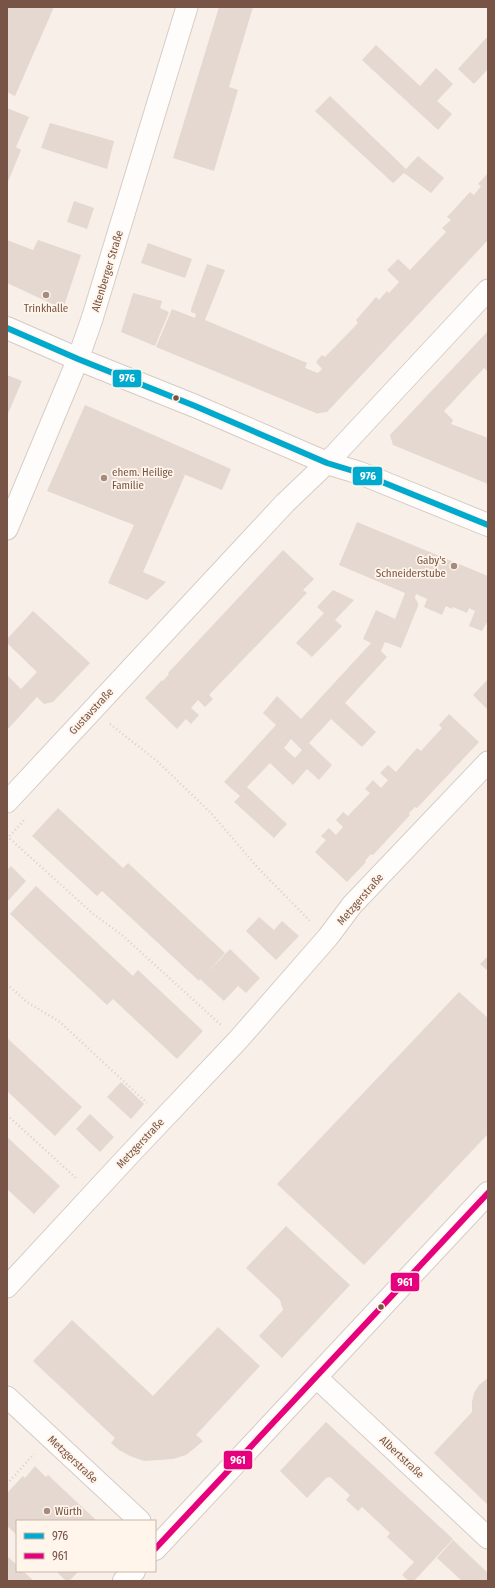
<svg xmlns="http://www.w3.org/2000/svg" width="495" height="1588" font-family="'Fira Sans Condensed',sans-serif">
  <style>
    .building { fill: #e4d8d0; fill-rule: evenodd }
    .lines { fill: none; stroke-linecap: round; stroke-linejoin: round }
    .minor-casing { stroke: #d6ccc6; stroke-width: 23 }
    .secondary-casing { stroke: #d6cbc5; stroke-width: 24 }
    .path { stroke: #dad0cb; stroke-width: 2.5; stroke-dasharray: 1 3; stroke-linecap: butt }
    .minor { stroke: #fefdfc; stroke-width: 21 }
    .secondary { stroke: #fefdfc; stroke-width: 22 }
    .bus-1-casing { stroke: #fff5ea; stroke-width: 9 }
    .bus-2-casing { stroke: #fff5ea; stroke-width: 9 }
    .bus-1 { stroke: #00a9ce; stroke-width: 6 }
    .bus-2 { stroke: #e5007d; stroke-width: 6 }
    .poi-dot { fill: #a58b7f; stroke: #fff5ea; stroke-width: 1.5 }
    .bus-dot { fill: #785447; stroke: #fff5ea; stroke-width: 1.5 }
    .labels { text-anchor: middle; stroke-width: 3.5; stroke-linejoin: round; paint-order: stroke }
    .street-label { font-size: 11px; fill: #785447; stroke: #fff5ea }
    .poi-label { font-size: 11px; fill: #785447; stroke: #fff5ea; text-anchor: start }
    .line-badge { stroke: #fff5ea; stroke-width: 1.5 }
    .badge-label { font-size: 11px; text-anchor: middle; font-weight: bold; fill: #fff }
  </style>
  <rect width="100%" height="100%" fill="#f8f0e8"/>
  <!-- building -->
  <g class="building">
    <path d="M7,7H54L15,96L7,92Z"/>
    <path d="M219,7H253L229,87L238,90L214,171L173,158Z"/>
    <path d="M488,36V69L474,84L458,69Z"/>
    <path d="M376,45L420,86L436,68L453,84L437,101L452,114L438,130L362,60Z"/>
    <path d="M330,96L406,169L418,156L444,178L431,193L404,173L393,183L315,111Z"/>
    <path d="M7,108L29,117L16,147L21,150L7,184Z"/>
    <path d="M50,123L114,141L107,169L41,148Z"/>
    <path d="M488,173V240L327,412L319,413L318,414L156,347L172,309L195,318L196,314L191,312V309L207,264L225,270L205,320L307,363L305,368L318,373L322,369L316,362L322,355L325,357L358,323L356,320L376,297L379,300L387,291L389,293L399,282L387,270L398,259L410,270L446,232L442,228L451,220L447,217L470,192L474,195L481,186L478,184Z"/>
    <path d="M74,201L94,208L87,229L67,222Z"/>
    <path d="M7,240L33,250L38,240L81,255L63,309L7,283Z"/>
    <path d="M148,243L192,259L185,278L141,263Z"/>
    <path d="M133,293L162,301L160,308L169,312L155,346L121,332Z"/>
    <path d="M488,331V372L484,368L444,411L453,420L451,424L488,438V484L393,445L390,435Z"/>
    <path d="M7,375L22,381L7,416Z"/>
    <path d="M85,405L231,469L222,490L181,473L185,475L143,572L166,582L147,600L108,583L134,525L47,491Z"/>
    <path d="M357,522L488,576V622H487L482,631L469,626L475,611L469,608L467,613L453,607L452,609L446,606L442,615L424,607L427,599L416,594L415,598L418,603V606L401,648L385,642L381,651L387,657L345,703L376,732L362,747L331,719L309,743L332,765L319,780L307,769L293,785L270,763L247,787L287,824L274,838L234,802L240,796L224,782L276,725L263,713L277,696L301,719L371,643L363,639L376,610L395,619L405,593L339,565ZM291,739L302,750L295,758L284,748Z"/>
    <path d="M283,550L314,579L303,590L307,593L209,695L213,699L205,707L198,700L191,708L199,715L191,724L186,719L177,729L145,698L162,680L163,681L169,674L168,673Z"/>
    <path d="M333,590L354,600L335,620L342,626L312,657L296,643L324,613L317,607Z"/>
    <path d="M33,611L90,663L53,702L44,704L37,697L7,730V675L21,689L37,672L7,643V639Z"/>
    <path d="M488,679V710L473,695Z"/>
    <path d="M449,714L479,742L417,808L415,807L409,813L410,815L373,855L371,854L365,861L366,862L347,882L315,852L326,840L321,836L329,828L336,835L343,827L336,820L343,812L348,816L370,793L365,789L373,780L381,788L388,780L380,773L388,765L396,772L417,748L421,751L442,728L439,725Z"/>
    <path d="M58,808L123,868L128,863L225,953L206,974L230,949L260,978L246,993L238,986L224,1001L200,979L199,981L102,891L97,896L32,836Z"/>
    <path d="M11,866L26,881L7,902V870Z"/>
    <path d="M36,886L133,976L138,970L203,1031L177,1059L113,999L107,1005L10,914Z"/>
    <path d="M259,917L274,930L282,921L299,936L276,960L246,931Z"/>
    <path d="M488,956V971L480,964Z"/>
    <path d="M459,992L488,1018V1134L364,1265L277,1184Z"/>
    <path d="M7,1038L82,1107L55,1136L7,1091Z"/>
    <path d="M121,1082L144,1104L131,1119L107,1097Z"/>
    <path d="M90,1114L114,1137L100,1152L76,1129Z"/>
    <path d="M7,1137L60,1186L34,1214L7,1189Z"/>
    <path d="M286,1226L350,1285L282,1358L259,1336L283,1310L280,1300L246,1268Z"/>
    <path d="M72,1320L153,1396L218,1327L260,1366L196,1435L203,1441L196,1447L186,1455L173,1459L144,1461L130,1456L119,1450L111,1443L115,1438L33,1361Z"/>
    <path d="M488,1378V1505L434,1453L472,1412V1402L474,1393L479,1385Z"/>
    <path d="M326,1422L453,1539L414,1581H409L402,1575L414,1562L387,1537L390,1533L362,1507L358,1511L346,1500L350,1495L330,1477L326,1478L307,1498L280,1471Z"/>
    <path d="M35,1466L46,1477L48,1475L97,1521H17V1535L7,1526V1493L23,1476L25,1478Z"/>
    <path d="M453,1540L488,1573V1581H462L437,1558Z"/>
    <path d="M7,1556L17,1565V1571H23L34,1581H7Z"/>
    <path d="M56,1571H79L69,1581H66Z"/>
  </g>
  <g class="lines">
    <!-- minor casing -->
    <g class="minor-casing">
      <g id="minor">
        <path d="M7,529L78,359L92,319L187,7"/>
        <path d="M7,802L285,503L327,463L488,290"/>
        <path d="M7,1287L131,1153L238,1040L328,937L352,905L488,762"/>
        <path d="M316,1377L488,1538"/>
        <path d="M7,1397L140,1521"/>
      </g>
    </g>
    <!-- secondary casing -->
    <g class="secondary-casing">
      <g id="secondary">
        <path d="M7,328L78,359L195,406L327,463L360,473L488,525"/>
        <path d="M155,1549L488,1193"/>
        <path d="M124,1581L134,1571"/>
      </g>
    </g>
    <!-- path -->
    <g class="path">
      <path d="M110,724L157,761L211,813L258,868L311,922"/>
      <path d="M7,836L92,913L122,935L221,1025"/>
      <path d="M7,839L25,819"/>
      <path d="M7,984L27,1002L60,1022L147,1103"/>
      <path d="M7,1115L77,1179"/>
      <path d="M7,1484L34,1454"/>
    </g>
    <!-- minor -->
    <use href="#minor" class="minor"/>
    <!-- secondary -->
    <use href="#secondary" class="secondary"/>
    <!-- bus-1 casing -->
    <g class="bus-1-casing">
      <path id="bus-1" d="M7,328L78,359L195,406L327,463L360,473L488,525"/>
    </g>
    <!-- bus-2 casing -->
    <g class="bus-2-casing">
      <path id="bus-2" d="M155,1549L488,1193"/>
    </g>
    <!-- bus-1 -->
    <use href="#bus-1" class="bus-1"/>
    <!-- bus-2 -->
    <use href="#bus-2" class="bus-2"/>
  </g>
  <!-- markers -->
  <g class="poi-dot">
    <circle cx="46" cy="295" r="4"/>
    <circle cx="104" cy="478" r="4"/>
    <circle cx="454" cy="566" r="4"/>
    <circle cx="47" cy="1511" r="4"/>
  </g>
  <g class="bus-dot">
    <circle cx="176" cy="398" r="3.5"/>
    <circle cx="381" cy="1307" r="3.5"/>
  </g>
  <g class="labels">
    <!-- street labels -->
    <g class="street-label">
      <text transform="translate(107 271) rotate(-73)" y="4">Altenberger Straße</text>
      <text transform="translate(91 711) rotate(-47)" y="4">Gustavstraße</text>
      <text transform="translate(360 899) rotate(-49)" y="4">Metzgerstraße</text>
      <text transform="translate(140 1143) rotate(-47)" y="4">Metzgerstraße</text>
      <text transform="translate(402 1457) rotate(43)" y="4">Albertstraße</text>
      <text transform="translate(73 1459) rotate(43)" y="4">Metzgerstraße</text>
    </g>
    <!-- poi labels -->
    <g class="poi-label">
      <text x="46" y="312" text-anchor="middle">Trinkhalle</text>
      <text x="112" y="476">ehem. Heilige<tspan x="112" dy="13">Familie</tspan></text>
      <text x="446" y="564" text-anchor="end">Gaby's<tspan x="446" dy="13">Schneiderstube</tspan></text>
      <text x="55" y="1515">Würth</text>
    </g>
  </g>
  <g class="line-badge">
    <rect x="112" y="369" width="30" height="19" rx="4" fill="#00a9ce"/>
    <rect x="352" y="466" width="31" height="20" rx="4" fill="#00a9ce"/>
    <rect x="390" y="1272" width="30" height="20" rx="4" fill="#e5007d"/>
    <rect x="223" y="1450" width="30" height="20" rx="4" fill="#e5007d"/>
  </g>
  <g class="badge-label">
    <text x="127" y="382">976</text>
    <text x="368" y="480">976</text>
    <text x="405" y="1286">961</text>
    <text x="238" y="1464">961</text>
  </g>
  <!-- border -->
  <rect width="495" height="1588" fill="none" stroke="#785447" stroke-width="16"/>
  <!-- legend -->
  <rect x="16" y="1520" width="140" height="52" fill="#fff5ea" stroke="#c9b5a9"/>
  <rect x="24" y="1533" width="20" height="6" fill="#00a9ce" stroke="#c9b5a9"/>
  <text x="52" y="1540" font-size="12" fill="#785447">976</text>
  <rect x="24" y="1553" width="20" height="6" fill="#e5007d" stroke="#c9b5a9"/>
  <text x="52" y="1560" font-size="12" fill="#785447">961</text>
</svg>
